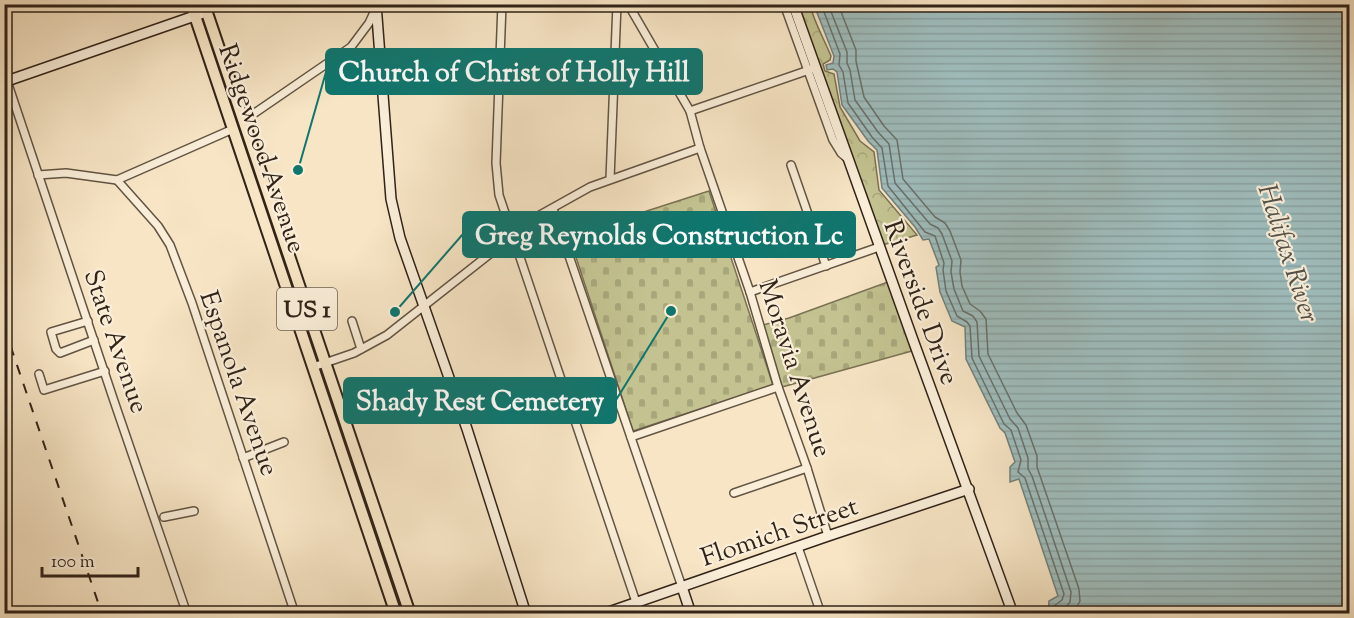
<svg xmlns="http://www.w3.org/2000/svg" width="1354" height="618" font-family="'Sorts Mill Goudy',serif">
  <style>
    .cemetery { fill: url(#cemetery-stones); stroke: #7a7254; stroke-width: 1.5 }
    .park { fill: url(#park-crowns); stroke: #7a7254; stroke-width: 1.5 }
    .water { fill: url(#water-rules); stroke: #737f7b; stroke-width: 1.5 }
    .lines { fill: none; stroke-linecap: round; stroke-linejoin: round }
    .shore { stroke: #68706a; stroke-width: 1.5 }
    .street-casing { stroke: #625443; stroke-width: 10 }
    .secondary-casing { stroke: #312318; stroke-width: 12 }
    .primary-casing { stroke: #312318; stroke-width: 14 }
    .street { stroke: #faeed9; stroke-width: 7 }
    .secondary { stroke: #faeed9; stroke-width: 9 }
    .primary { stroke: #f7e5c5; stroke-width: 10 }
    .rail { stroke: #312318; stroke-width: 2; stroke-dasharray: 10 10; stroke-linecap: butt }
    .labels { text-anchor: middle; stroke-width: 4.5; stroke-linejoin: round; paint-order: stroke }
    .shield { fill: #faeed9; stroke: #6d6052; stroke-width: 1.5 }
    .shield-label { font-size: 24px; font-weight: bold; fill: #312318 }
    .street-label { font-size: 26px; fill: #312318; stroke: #faeed9 }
    .water-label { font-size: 27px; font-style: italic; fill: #52514a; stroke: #faeed9 }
    .leader { fill: none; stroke: #0f766e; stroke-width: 2 }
    .callout-dot { fill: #0f766e; stroke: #faeed9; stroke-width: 2 }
    .callout { fill: #0f766e; stroke: #0f766e; stroke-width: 2 }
    .callout-label { font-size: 27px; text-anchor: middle; font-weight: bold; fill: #fff }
  </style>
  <defs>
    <pattern id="cemetery-stones" width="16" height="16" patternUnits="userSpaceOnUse" patternTransform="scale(1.5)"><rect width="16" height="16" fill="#c3c290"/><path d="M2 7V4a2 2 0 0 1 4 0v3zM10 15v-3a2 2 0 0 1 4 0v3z" fill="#a8a67b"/></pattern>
    <pattern id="park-crowns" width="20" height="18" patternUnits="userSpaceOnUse" patternTransform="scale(1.5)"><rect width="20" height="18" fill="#c3c290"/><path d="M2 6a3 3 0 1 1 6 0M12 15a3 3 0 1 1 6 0" fill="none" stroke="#a8a67b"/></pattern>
    <pattern id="water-rules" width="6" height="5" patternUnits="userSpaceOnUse" patternTransform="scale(1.5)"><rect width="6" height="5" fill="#9fbdbd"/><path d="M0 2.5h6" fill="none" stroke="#89a2a2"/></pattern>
  </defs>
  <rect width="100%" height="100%" fill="#f7e5c5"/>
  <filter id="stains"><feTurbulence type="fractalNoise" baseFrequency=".00333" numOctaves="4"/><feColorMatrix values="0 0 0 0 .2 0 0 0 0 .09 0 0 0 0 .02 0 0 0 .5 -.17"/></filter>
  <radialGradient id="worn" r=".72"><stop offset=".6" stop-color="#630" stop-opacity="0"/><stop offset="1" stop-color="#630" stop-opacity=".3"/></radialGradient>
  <!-- cemetery -->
  <g class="cemetery">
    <path d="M709,191L773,385L633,431L569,236Z"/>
    <path d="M888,282L912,351L782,387L763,325L789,318Z"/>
  </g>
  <!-- park -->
  <path class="park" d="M797,5H810C814,22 824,39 831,56L830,60L823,64L825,71L834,74L840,107L860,141L874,152L879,190L917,235L882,245L853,158Z"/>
  <!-- water -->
  <path class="water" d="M814,5H1349V613H1048L1049,601L1058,596L1019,479L1010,482V467L1015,462L1005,433L1000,428L966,359L965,327L952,321L940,292L936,267L939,265L929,239L923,240L915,227L882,188L877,150L868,141L842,105L837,72L833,69L827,70L826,65L833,63L834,56Z"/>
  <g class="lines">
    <!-- shore -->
    <g class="shore">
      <path d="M821,4L840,54L839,65L843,72L848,103L872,137L882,148L888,186L925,232L935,236L944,263L943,270L946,291L957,316L967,322L970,326L972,358L1004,424L1011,430L1021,460L1018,472L1025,478L1064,594L1062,600L1054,606L1053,614"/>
      <path d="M828,4L847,52V63L850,70L855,100L878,132L889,144L895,183L930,224L938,228L942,234L952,261L951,272L954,289L963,311L973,316L977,322L979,356L1010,419L1018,428L1028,458V469L1032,476L1071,592L1070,602L1061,614"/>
      <path d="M838,4L856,50V61L864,97L884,126L897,140L903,179L935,217L945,223L950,231L961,260L960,272L962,286L970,304L980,311L986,319L988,354L1017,413L1026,425L1037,456V467L1079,589L1080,601L1073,614"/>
    </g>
    <!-- street casing -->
    <g class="street-casing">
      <g id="street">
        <path d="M502,4L496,163L499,195L640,614"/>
        <path d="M628,4L690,111L700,148L750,292L778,387L807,468L828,536"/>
        <path d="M784,4L833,140L841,153L848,159"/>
        <path d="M4,72L114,401L187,614"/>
        <path d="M690,111L812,69"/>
        <path d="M243,121L351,47L369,23L376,8"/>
        <path d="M791,165L826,266"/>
        <path d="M38,175L66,173L117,180L233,129"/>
        <path d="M610,179L617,4"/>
        <path d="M117,180L158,226L170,245L192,303L295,614"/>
        <path d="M553,209L682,587"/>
        <path d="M750,292L879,247"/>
        <path d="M88,321L51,332L56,349L60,353L94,340"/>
        <path d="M352,321L361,349"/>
        <path d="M313,367L354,353L387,335L538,216L590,187L700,148"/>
        <path d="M39,374L44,390L105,371"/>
        <path d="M631,437L778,387"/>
        <path d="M243,458L284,442"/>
        <path d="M734,493L807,468"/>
        <path d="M164,517L194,511"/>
        <path d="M798,547L821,614"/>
      </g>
    </g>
    <!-- secondary casing -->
    <g class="secondary-casing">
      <g id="secondary">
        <path d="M376,4L391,199L400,238L467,429L526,614"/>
        <path d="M793,4L913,340L1013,614"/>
        <path d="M4,82L206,12"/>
        <path d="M682,587L691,614"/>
        <path d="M603,614L828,536L969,489"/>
      </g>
    </g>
    <!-- primary casing -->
    <g class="primary-casing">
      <g id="primary">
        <path d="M191,4L396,614"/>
        <path d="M204,4L410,614"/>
      </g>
    </g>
    <!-- street -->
    <use href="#street" class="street"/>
    <!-- secondary -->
    <use href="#secondary" class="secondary"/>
    <!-- primary -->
    <use href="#primary" class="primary"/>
    <!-- rail -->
    <path class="rail" d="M4,327L102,614"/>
  </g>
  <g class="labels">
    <!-- shield labels -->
    <rect class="shield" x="277" y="288" width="60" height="42" rx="4.5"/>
    <g class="shield-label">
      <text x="307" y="317">US 1</text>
    </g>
    <!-- street labels -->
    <g class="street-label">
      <text transform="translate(263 148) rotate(71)" y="9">Ridgewood Avenue</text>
      <text transform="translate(922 302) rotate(70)" y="9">Riverside Drive</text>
      <text transform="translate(117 341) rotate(71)" y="9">State Avenue</text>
      <text transform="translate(796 368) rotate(72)" y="9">Moravia Avenue</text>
      <text transform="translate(240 383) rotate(71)" y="9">Espanola Avenue</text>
      <text transform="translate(779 531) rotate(-19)" y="9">Flomich Street</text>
    </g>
    <!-- water labels -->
    <g class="water-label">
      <text transform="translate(1289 253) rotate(72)" y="9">Halifax River</text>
    </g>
  </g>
  <!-- callouts -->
  <path class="leader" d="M298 170L326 72M395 312L463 234M671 311L616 400"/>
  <g class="callout-dot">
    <circle cx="298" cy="170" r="6"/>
    <circle cx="395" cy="312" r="6"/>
    <circle cx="671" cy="311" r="6"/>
  </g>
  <g class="callout">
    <rect x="326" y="49" width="376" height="45" rx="6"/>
    <rect x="463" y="212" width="392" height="45" rx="6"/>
    <rect x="344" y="378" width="272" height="45" rx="6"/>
  </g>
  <g class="callout-label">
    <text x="514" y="81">Church of Christ of Holly Hill</text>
    <text x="659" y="244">Greg Reynolds Construction Lc</text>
    <text x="480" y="410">Shady Rest Cemetery</text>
  </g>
  <!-- margin -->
  <rect width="1354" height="618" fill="none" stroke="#f7e5c5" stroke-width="24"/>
  <rect x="6" y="6" width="1342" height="606" fill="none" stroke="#312318" stroke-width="3"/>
  <rect x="12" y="12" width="1330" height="594" fill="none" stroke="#312318" stroke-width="1.5"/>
  <!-- scale -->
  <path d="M42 567v9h96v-9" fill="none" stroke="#312318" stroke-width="3"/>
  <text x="51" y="567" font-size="18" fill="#312318" stroke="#faeed9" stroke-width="4.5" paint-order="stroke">100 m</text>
  <rect width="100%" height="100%" filter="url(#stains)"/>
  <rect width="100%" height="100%" fill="url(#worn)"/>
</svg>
